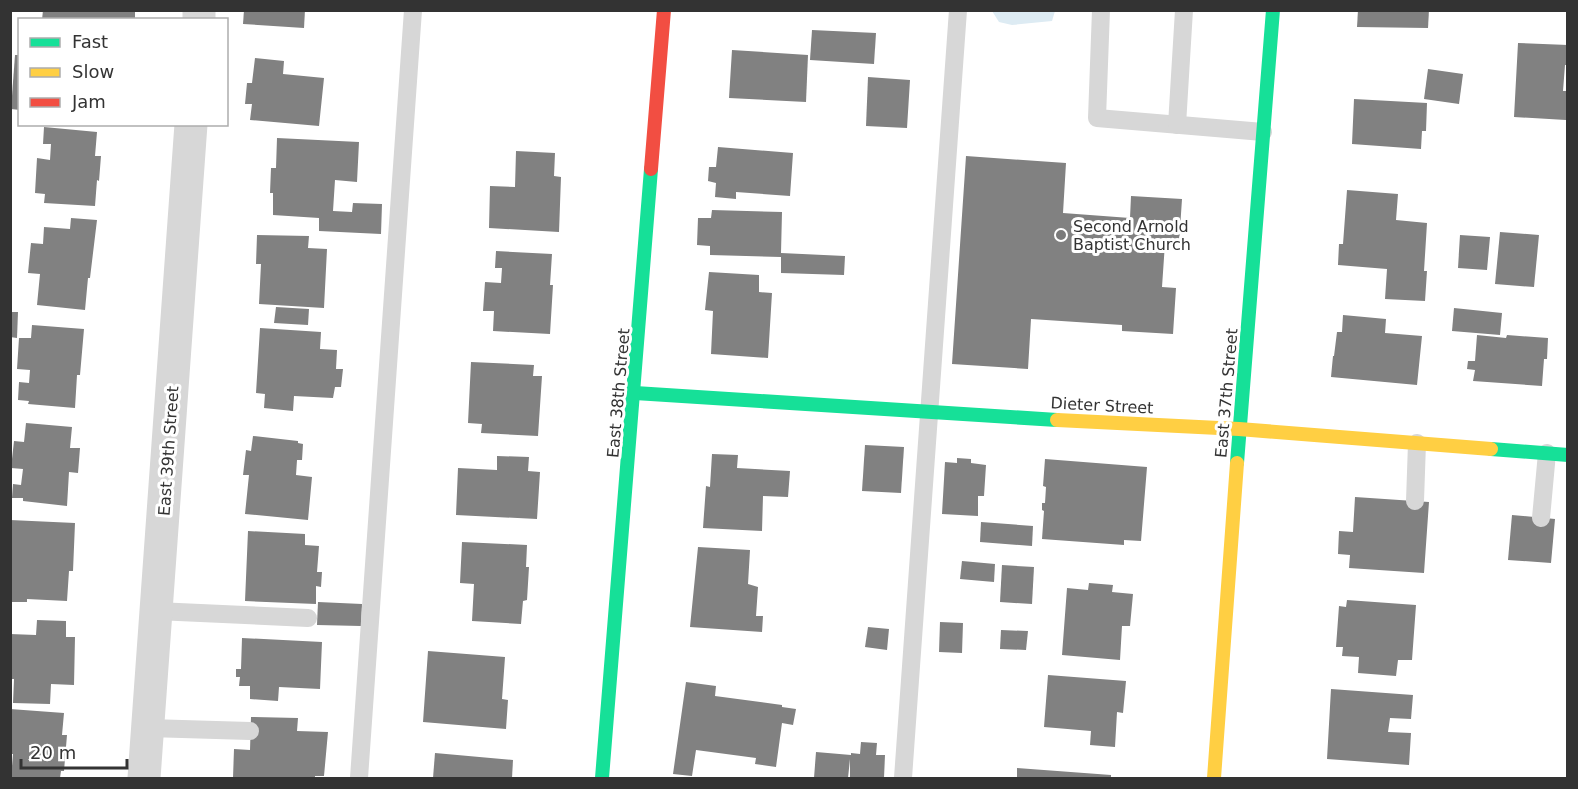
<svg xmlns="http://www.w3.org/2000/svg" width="1578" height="789" font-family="'DejaVu Sans',sans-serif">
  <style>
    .water { fill: #ddebf3 }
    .building { fill: #818181 }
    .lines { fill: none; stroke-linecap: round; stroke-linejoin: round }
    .lane { stroke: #d7d7d7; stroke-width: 18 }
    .street { stroke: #d7d7d7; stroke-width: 33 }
    .fast { stroke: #16e098; stroke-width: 14 }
    .slow { stroke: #ffcf43; stroke-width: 14 }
    .jam { stroke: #f24e42; stroke-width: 14 }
    .poi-dot { fill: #7a7a7a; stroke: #fff; stroke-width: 2 }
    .labels { text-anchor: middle; stroke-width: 6; stroke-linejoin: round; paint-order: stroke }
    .poi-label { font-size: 16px; fill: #333; stroke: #fff; text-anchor: start }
    .street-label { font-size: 16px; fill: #333; stroke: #fff }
  </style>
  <rect width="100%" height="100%" fill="#fff"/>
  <!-- water -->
  <path class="water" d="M992,11L1055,10V11L1052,21L1012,25L999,22Z"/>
  <!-- building -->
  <g class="building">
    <path d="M43,10H124L135,12V20H42Z"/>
    <path d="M244,10H305L304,28L243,24Z"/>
    <path d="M1358,10H1429L1428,28L1357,27Z"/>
    <path d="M812,30L876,33L874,64L810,60Z"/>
    <path d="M1518,43L1568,45V65H1565L1563,91H1568L1566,120L1514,117Z"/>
    <path d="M732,50L808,55L806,102L729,98Z"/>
    <path d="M15,55H20V110L11,109Z"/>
    <path d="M255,58L284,61L283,74L324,78L319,126L250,120L252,104H245L247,83H252Z"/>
    <path d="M1428,69L1463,74L1459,104L1424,99Z"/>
    <path d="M868,77L910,80L907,128L866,126Z"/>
    <path d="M1354,99L1427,103L1426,131H1422L1421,149L1352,144Z"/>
    <path d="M44,127L97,132L95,156H101L99,181L97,180L95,206L44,203L45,194L35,193L37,158L50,160L51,144H43Z"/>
    <path d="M277,138L359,142L357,182L335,180L333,211L352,212L353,203L382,204L381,234L319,231V218L273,215V193H270L271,168H276Z"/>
    <path d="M718,147L793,153L790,196L736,192V199L715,197L716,183L708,181L709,167H716Z"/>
    <path d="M516,151L555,153L554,176L561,177L559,232L489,228L490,186L515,187Z"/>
    <path d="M966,156L1066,163L1063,213L1130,218L1131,196L1182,199L1179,244L1165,243L1162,287L1176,288L1173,334L1122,331V325L1031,319L1028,369L952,364Z"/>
    <path d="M1347,190L1398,194L1396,220L1427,223L1424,271H1427L1425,301L1385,299L1387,269L1338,265L1339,244H1343Z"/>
    <path d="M712,210L782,212L781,253L845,256L844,275L781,273V257L710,255V246L697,245L698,218H711Z"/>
    <path d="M71,218L97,220L90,278H88L85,310L37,305L40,274L28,273L31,243L43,244L44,227L70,229Z"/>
    <path d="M1500,232L1539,235L1534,287L1495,284Z"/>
    <path d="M257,235L309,236L308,248L327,249L324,308L259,304L261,264H256Z"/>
    <path d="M1460,235L1490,237L1487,270L1458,268Z"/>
    <path d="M496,251L552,254L550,285H553L550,334L493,331L494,311H483L485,282L501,283L502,268H495Z"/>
    <path d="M709,272L759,275V292L772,293L768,358L711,354L713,311L705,310Z"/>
    <path d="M276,307L309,309L308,325L274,323Z"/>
    <path d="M1454,308L1502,313L1500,335L1452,331Z"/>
    <path d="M10,312H18L17,338L10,337Z"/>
    <path d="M1343,315L1386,319L1385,333L1422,336L1417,385L1331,377L1333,356H1334L1337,332H1342Z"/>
    <path d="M32,325L84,329L80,375H77L75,408L28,404L29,401L18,400L19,382L29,383L30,370L17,369L19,338H31Z"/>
    <path d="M260,328L321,332L320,349L337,350L336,369H343L341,387H335L333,398L294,396L293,411L264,408L265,394L256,393Z"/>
    <path d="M1477,335L1506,338L1507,335L1548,338L1547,359H1544L1542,386L1473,381L1475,370L1467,369L1468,361H1475Z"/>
    <path d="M471,362L534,365L533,376H542L538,436L481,433L482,424L468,423Z"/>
    <path d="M26,423L72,427L70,448H80L78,473L69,472L67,506L23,501V498H12L13,484L21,485L23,469L11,468L14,441L24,442Z"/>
    <path d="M253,436L298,441V443L303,444L302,460H297L296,475L312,477L308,520L245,514L249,475H243L246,450L251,451Z"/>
    <path d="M865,445L904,447L901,493L862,491Z"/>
    <path d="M712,454L738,455L737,468L790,471L788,497L763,496L762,531L703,528L706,486L710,487Z"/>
    <path d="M497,456L529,457L528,471L540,472L537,519L456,515L458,468L497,470Z"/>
    <path d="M957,458L971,459V463L986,465L984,496H978V516L942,514L945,462L957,463Z"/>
    <path d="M1045,459L1147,467L1141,541L1124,540V545L1042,539L1044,511L1042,510V503H1045L1046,487L1043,486Z"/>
    <path d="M1355,497L1429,502L1424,573L1349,568L1350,555L1338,554L1339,531L1353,532Z"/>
    <path d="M1512,515L1555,519L1551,563L1508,560Z"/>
    <path d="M10,520L75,523L73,571H69L67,601L27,599V602H10Z"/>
    <path d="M981,522L1033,526L1032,546L980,542Z"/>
    <path d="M248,531L305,534V545L319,546L317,572H322L321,587L316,586V604L245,601Z"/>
    <path d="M462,542L527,545L526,567H529L527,600L523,601L521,624L472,621L474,584L460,583Z"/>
    <path d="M698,547L750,550L748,584L758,587L756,616H763L762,632L690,627Z"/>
    <path d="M962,561L995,564L994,582L960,579Z"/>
    <path d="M1002,565L1034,567L1032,604L1000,602Z"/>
    <path d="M1089,583L1113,585L1112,592L1133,594L1130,626H1122L1120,660L1062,655L1067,588L1088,590Z"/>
    <path d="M1347,600L1416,605L1412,660H1398L1396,676L1358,673L1359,657L1342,656L1343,647H1336L1339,606L1346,607Z"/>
    <path d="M318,602L362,604L361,626L317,625Z"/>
    <path d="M37,620L66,621V637H75L74,685L51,684L50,704L13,703L14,679H10V634L36,635Z"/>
    <path d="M940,622L963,623L962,653L939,652Z"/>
    <path d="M868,627L889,629L887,650L865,647Z"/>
    <path d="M1001,630L1028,631L1026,650L1000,649Z"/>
    <path d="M242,638L322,642L320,689L279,687L278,701L250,699V686H239L240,677H236V669H241Z"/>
    <path d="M428,651L505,657L502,699L508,700L506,729L423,722Z"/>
    <path d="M1048,675L1126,681L1123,713L1117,712L1115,747L1090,745L1091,731L1044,727Z"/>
    <path d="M686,682L716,686L715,696L782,705V707L796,709L793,725L782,723L776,767L755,764L756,758L696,750L692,776L673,774Z"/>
    <path d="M1331,689L1413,695L1411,719L1390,718L1388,732L1411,733L1409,765L1327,759Z"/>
    <path d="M10,709L64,713L62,735H67L64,771H61L60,778H11L13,754H10Z"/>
    <path d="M251,717L298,718L297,731L328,732L324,776H315V778H233L234,749L250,750Z"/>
    <path d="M861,742L877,743L876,755H885L884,778H850V759L848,778H814L816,752L851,755V753L860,754Z"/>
    <path d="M435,753L513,760L512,778H433Z"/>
    <path d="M1017,768L1111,775V778H1017Z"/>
  </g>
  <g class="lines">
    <!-- lane -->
    <g class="lane">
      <path d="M1101,10L1097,118L1263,132"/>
      <path d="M1177,125L1184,10"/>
      <path d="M1415,501L1417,443"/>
      <path d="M1541,518L1547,453"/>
      <path d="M156,611L308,618"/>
      <path d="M148,728L250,731"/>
      <path d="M359,778L413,10"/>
      <path d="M903,778L958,10"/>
    </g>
    <!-- street -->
    <g class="street">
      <path d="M199,20V10"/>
      <path d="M144,778L191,124"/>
    </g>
    <!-- fast -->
    <g class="fast">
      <path d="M635,393L1057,420"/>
      <path d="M1491,449L1568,455"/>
      <path d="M1237,463L1273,10"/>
      <path d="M602,778L651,169"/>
    </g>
    <!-- slow -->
    <g class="slow">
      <path d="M1057,420L1239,429L1491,449"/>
      <path d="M1214,778L1237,463"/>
    </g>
    <!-- jam -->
    <path class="jam" d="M651,169L664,10"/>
  </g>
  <!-- markers -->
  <circle class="poi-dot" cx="1061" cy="235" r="6"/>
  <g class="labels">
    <!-- poi labels -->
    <g class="poi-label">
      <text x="1073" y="232">Second Arnold<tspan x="1073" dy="18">Baptist Church</tspan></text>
    </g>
    <!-- street labels -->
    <g class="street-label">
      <text transform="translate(618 393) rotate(-85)" y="6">East 38th Street</text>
      <text transform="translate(1226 393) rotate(-85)" y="6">East 37th Street</text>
      <text transform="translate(1102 405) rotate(3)" y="6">Dieter Street</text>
      <text transform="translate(168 451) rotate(-86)" y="6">East 39th Street</text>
    </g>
  </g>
  <!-- border -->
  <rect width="1578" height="789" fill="none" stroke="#333333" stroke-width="24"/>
  <!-- legend -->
  <rect x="18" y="18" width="210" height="108" fill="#ffffff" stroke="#adadad" stroke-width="1.5"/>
  <rect x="30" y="38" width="30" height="9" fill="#16e098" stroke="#adadad" stroke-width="1.5"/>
  <text x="72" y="48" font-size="18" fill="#333333">Fast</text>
  <rect x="30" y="68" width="30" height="9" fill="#ffcf43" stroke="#adadad" stroke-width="1.5"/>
  <text x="72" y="78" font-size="18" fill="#333333">Slow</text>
  <rect x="30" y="98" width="30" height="9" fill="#f24e42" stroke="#adadad" stroke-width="1.5"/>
  <text x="72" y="108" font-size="18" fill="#333333">Jam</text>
  <!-- scale -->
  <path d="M21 759v9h106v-9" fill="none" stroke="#333333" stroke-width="3"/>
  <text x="30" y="759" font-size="18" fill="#333333" stroke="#ffffff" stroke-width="4.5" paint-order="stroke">20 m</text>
</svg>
